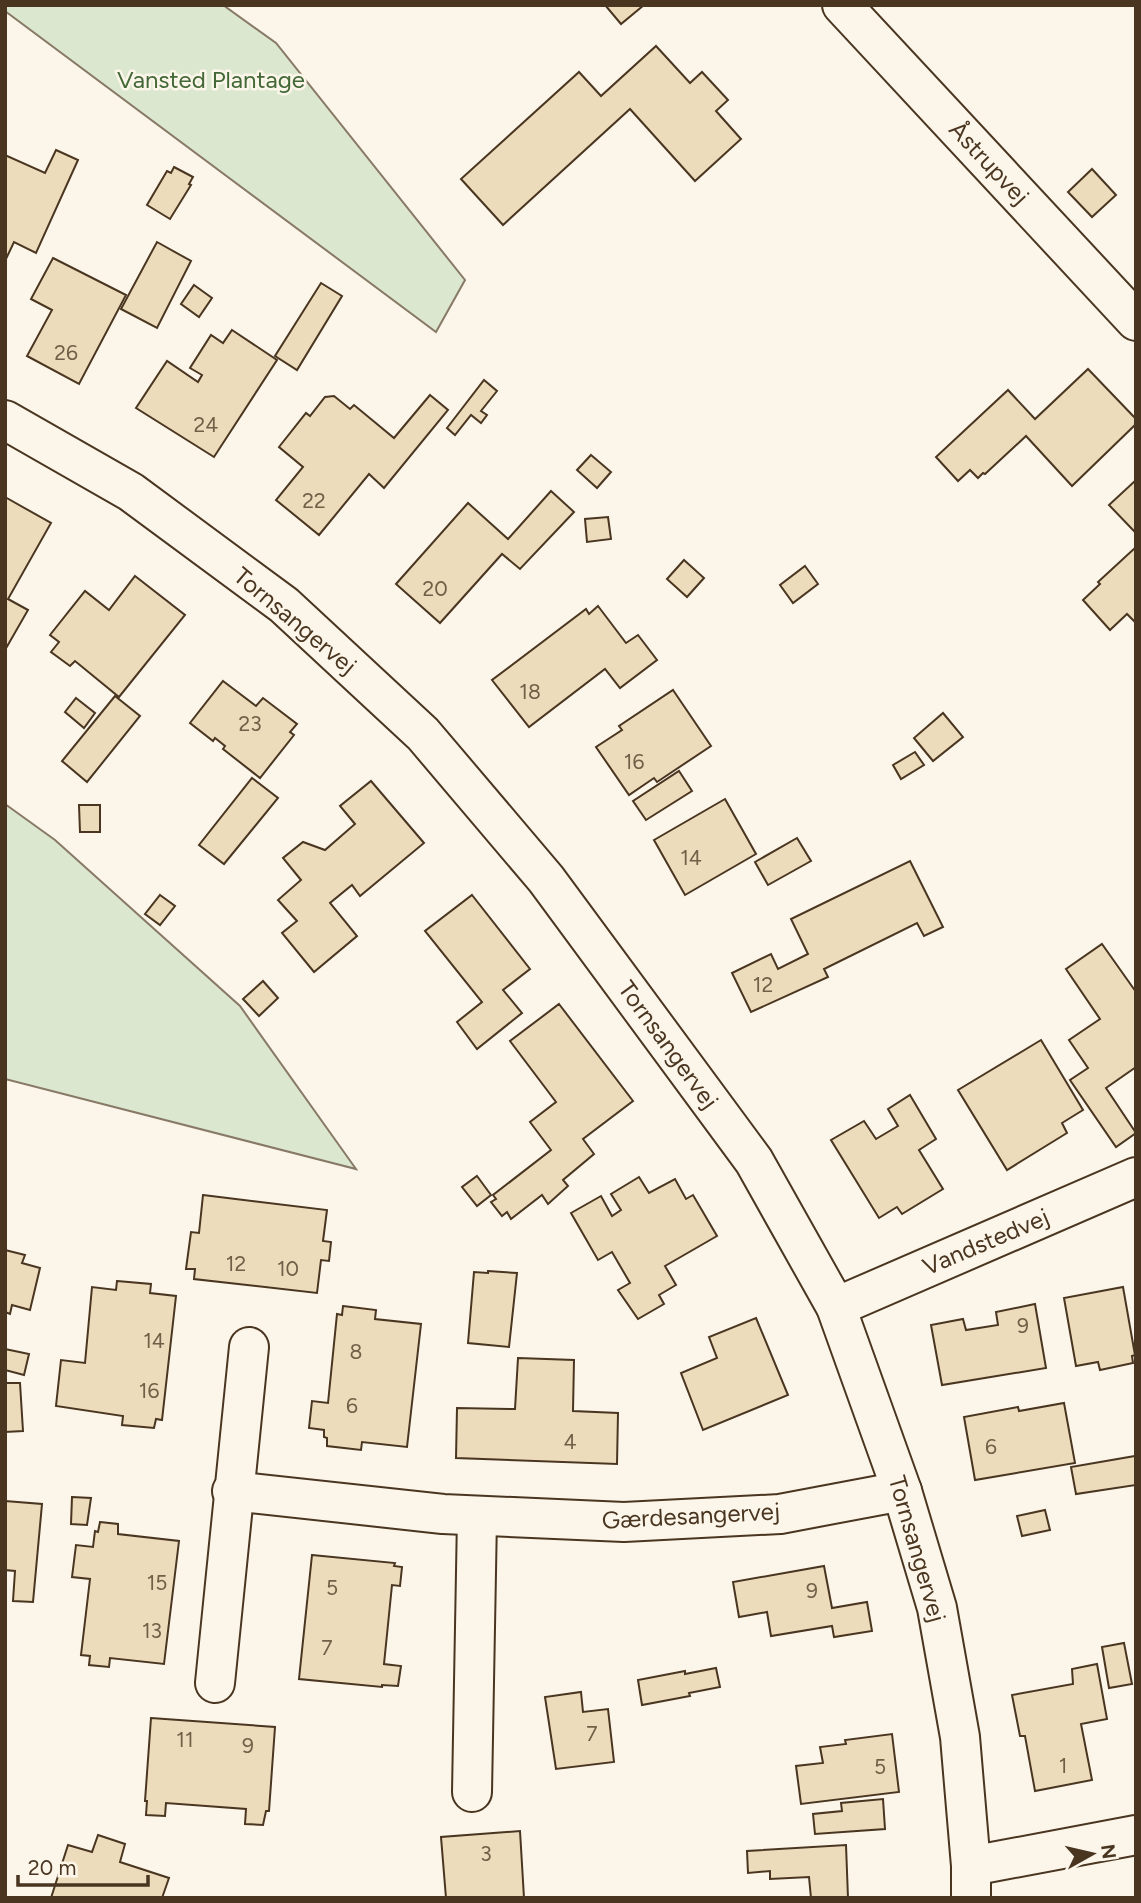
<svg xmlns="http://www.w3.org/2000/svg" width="1141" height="1903" font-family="Figtree,sans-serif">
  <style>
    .green { fill: #dce7d0; stroke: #887966; stroke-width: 2 }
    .building { fill: #ecdcbc; stroke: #4a3520; stroke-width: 2 }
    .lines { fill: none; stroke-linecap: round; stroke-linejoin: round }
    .street-casing { stroke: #4a3520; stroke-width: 42 }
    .secondary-casing { stroke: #4a3520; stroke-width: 42 }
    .street { stroke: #fbf6e9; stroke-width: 38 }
    .secondary { stroke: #fbf6e9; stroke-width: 38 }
    .labels { text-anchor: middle; stroke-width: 5; stroke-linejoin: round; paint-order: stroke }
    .number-label { font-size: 21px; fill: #725f47 }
    .park-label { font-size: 24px; fill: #436837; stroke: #fbf6e9 }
    .street-label { font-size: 24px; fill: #4a3520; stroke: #fbf6e9 }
  </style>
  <rect width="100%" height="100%" fill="#fbf6e9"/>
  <!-- green -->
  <g class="green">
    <path d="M5,5H223L276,43L465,280L436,332L5,11Z"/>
    <path d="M5,804L55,840L240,1006L356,1169L5,1079Z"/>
  </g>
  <!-- building -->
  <g class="building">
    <path d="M605,5H644L621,24Z"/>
    <path d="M656,46L690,83L702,72L728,100L716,111L741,139L695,181L630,109L503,225L461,179L579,72L601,96Z"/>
    <path d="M56,150L78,160L36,253L14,242L5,261V155L45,173Z"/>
    <path d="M174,167L193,177L189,184L191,185L170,219L147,205L167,171L171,173Z"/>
    <path d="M1092,169L1116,195L1092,217L1068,192Z"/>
    <path d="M157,242L191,261L157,328L121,309Z"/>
    <path d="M53,258L126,295L79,384L27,356L52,310L31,299Z"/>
    <path d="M321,283L342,296L297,370L275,356Z"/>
    <path d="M194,285L212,298L199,317L181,304Z"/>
    <path d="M232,330L277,360L214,457L136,408L167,361L198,382L202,375L190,368L211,335L223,343Z"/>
    <path d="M1088,369L1136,419V424L1072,486L1026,436L985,474L983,473L978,478L970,470L958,481L936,457L1008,390L1035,419Z"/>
    <path d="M484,380L497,391L481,411L487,415L481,423L471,415L455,435L447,428Z"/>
    <path d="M430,395L448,410L384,488L369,474L319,535L276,500L303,467L279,447L306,413L310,416L325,397L334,396L350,409L354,405L394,438Z"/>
    <path d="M591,455L611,472L597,488L577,470Z"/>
    <path d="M1136,480V529L1134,531L1109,505Z"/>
    <path d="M551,491L574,512L520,569L502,554L440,623L396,584L468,503L508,539Z"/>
    <path d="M5,497L51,523L8,599L28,610L5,650Z"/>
    <path d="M608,517L611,539L587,542L585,519Z"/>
    <path d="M1136,547V623L1127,614L1110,630L1083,600L1100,584L1098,582Z"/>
    <path d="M684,560L704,578L687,597L667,579Z"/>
    <path d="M805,566L818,584L793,603L780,585Z"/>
    <path d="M135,576L185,615L119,697L75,661L70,666L51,652L59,642L50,635L85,591L109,610Z"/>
    <path d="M598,606L626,643L638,635L657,660L620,688L605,669L529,727L492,680L586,609L589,614Z"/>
    <path d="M223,681L256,706L263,698L297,724L290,732L294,735L260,778L223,749L225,746L215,738L213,741L190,723Z"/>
    <path d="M673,690L711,746L657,782L654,778L629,795L596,747L622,730L619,726Z"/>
    <path d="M115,696L140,716L87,782L62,761Z"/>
    <path d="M76,698L95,713L84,728L65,712Z"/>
    <path d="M943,713L963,737L933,761L914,738Z"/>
    <path d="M915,752L924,765L901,779L893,765Z"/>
    <path d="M679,771L692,791L646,820L633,801Z"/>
    <path d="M252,778L278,798L224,864L199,845Z"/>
    <path d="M371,781L424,843L360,896L352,885L330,903L357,936L314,972L282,933L297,921L278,900L301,880L283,858L303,842L325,850L355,824L340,806Z"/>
    <path d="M725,799L756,854L685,895L654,840Z"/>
    <path d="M79,805H100V832H80Z"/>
    <path d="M797,838L811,861L768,885L755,862Z"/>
    <path d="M910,861L943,927L924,936L917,923L824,969L828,977L751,1012L732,973L771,954L778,969L808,954L791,919Z"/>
    <path d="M160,895L175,906L160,925L145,914Z"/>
    <path d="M472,895L530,969L503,990L522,1013L477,1049L457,1022L482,1002L425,931Z"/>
    <path d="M1102,944L1136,992V1067L1106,1088L1136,1133L1116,1147L1070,1080L1088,1068L1069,1040L1100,1019L1066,969Z"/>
    <path d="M263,981L278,998L259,1016L243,999Z"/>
    <path d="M559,1004L633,1101L583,1139L594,1154L563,1180L568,1186L548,1204L542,1195L511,1219L507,1212L502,1216L491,1202L496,1199L493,1195L551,1150L530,1122L556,1102L510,1041Z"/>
    <path d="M1041,1040L1083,1110L1062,1123L1067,1133L1007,1170L958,1090Z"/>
    <path d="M910,1095L936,1139L919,1150L943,1189L902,1214L897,1207L879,1218L831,1140L864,1121L876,1139L898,1126L888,1109Z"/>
    <path d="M477,1176L491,1195L477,1206L462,1187Z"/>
    <path d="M639,1177L649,1193L675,1179L686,1199L693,1195L717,1236L665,1266L676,1285L659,1295L664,1304L638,1319L618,1290L630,1283L612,1252L598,1260L571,1213L601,1196L612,1216L621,1210L611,1194Z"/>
    <path d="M203,1195L327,1210L323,1241L331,1242L329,1261L321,1260L317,1293L194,1279L195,1269H186L191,1232L199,1233Z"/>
    <path d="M5,1250L25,1255L22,1263L40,1268L30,1310L12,1305L10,1314L5,1312Z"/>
    <path d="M488,1271L517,1273L509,1347L468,1343L474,1272L488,1273Z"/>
    <path d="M117,1281L151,1284L150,1293L176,1296L162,1420L156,1419L154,1428L122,1425L123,1416L56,1406L61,1360L85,1363L92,1287L116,1290Z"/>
    <path d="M1123,1287L1135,1355L1132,1356L1133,1363L1100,1370L1098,1362L1076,1366L1064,1298Z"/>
    <path d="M1035,1304L1046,1368L942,1385L931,1325L963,1319L966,1330L998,1325L996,1312Z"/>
    <path d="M343,1306L376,1310L375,1319L421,1324L407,1447L362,1442L361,1450L327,1446V1438L324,1437V1430L309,1428L312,1401L328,1403L337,1314L342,1315Z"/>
    <path d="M756,1318L788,1395L703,1430L681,1373L717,1358L709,1337Z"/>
    <path d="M5,1349L29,1354L24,1375L5,1370Z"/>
    <path d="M518,1358L574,1360L573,1411L618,1413L617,1464L456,1458L457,1408L515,1409Z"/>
    <path d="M5,1383H20L23,1431L5,1432Z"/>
    <path d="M1064,1403L1075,1463L975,1480L964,1417L1018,1407L1019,1411Z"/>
    <path d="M1135,1456L1136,1485L1076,1494L1071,1467Z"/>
    <path d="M72,1497L91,1498L87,1525L71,1524Z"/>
    <path d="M5,1501L42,1504L33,1602L13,1601L15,1571L5,1570Z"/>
    <path d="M1045,1510L1050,1530L1022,1536L1017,1516Z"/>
    <path d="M100,1522L118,1524V1534L179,1541L164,1664L110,1658L109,1667L89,1665L90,1656L81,1655L90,1579L72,1577L76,1545L93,1547L95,1531L98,1532Z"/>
    <path d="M312,1555L395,1563L394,1566L402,1567L400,1586L392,1585L384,1664L401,1666L398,1686L382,1685V1687L299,1679Z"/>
    <path d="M824,1566L832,1608L867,1602L872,1631L834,1637L832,1626L771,1636L767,1612L739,1617L733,1582Z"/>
    <path d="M1124,1643L1132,1684L1109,1688L1102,1647Z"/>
    <path d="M1097,1664L1107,1719L1081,1724L1092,1780L1035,1791L1025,1736H1020L1012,1695L1073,1684L1072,1669Z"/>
    <path d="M716,1668L720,1687L689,1693L690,1696L642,1705L638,1680L685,1671V1674Z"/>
    <path d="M581,1692L583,1712L608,1709L614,1762L556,1769L545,1697Z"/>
    <path d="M151,1718L275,1727L269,1811H266L263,1825L245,1824L246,1809L166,1803L165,1816L146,1815L147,1801H145Z"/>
    <path d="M892,1734L899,1792L801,1804L796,1766L823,1763L820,1747L846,1744L845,1740Z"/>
    <path d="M883,1799L885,1829L815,1834L813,1814L842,1811L841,1803Z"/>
    <path d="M520,1831L524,1898H446L441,1837Z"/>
    <path d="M98,1835L125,1844L120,1862L169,1878L162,1898H51L68,1845L92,1852Z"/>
    <path d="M846,1845L848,1898H811L809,1877L770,1879V1871L748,1873L747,1851Z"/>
  </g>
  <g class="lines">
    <!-- street casing -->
    <g class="street-casing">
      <g id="street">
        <path d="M5,420L131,492L284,605L423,734L546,879L754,1161L836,1307L902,1491L937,1608L960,1737L971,1866V1898"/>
        <path d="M836,1307L1136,1177"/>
        <path d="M232,1491L443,1514L624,1522L780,1514L902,1491"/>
        <path d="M215,1683L249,1347"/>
        <path d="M472,1792L477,1517"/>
        <path d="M971,1866L1136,1835"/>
      </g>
    </g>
    <!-- secondary casing -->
    <g class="secondary-casing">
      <path id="secondary" d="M842,5L1136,321"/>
    </g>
    <!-- street -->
    <use href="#street" class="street"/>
    <!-- secondary -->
    <use href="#secondary" class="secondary"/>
  </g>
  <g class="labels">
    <!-- number labels -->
    <g class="number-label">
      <text x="66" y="360">26</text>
      <text x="206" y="432">24</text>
      <text x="314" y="508">22</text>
      <text x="435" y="596">20</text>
      <text x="530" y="699">18</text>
      <text x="250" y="731">23</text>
      <text x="634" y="769">16</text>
      <text x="691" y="865">14</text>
      <text x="763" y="992">12</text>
      <text x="236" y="1271">12</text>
      <text x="288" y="1276">10</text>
      <text x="1023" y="1333">9</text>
      <text x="154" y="1348">14</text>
      <text x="356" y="1359">8</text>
      <text x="149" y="1398">16</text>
      <text x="352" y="1413">6</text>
      <text x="570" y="1449">4</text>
      <text x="991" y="1454">6</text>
      <text x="157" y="1590">15</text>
      <text x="332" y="1595">5</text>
      <text x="812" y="1598">9</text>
      <text x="152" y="1638">13</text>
      <text x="327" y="1655">7</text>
      <text x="592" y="1741">7</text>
      <text x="185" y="1747">11</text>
      <text x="248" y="1753">9</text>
      <text x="1063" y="1773">1</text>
      <text x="880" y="1774">5</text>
      <text x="486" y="1861">3</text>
    </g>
    <!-- park labels -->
    <g class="park-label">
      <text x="211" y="88">Vansted Plantage</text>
    </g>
    <!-- street labels -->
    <g class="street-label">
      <text transform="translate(989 163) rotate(47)" y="8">Åstrupvej</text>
      <text transform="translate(295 621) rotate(40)" y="8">Tornsangervej</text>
      <text transform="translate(668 1045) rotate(54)" y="8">Tornsangervej</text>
      <text transform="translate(986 1242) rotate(-23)" y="8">Vandstedvej</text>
      <text transform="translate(691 1516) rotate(-3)" y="8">Gærdesangervej</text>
      <text transform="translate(917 1549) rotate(74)" y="8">Tornsangervej</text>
    </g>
  </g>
  <!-- border -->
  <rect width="1141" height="1903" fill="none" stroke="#4a3520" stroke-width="14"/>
  <!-- north arrow -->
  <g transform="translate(1092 1854) rotate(82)" stroke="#fbf6e9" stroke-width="5" paint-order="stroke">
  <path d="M0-5L12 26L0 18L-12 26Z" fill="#4a3520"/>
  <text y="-10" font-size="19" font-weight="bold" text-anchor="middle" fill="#4a3520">N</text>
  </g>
  <!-- scale -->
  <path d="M18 1875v10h130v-10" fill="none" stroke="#4a3520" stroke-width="3.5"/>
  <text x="28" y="1875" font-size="21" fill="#4a3520" stroke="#fbf6e9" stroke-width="5" paint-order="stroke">20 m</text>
</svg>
